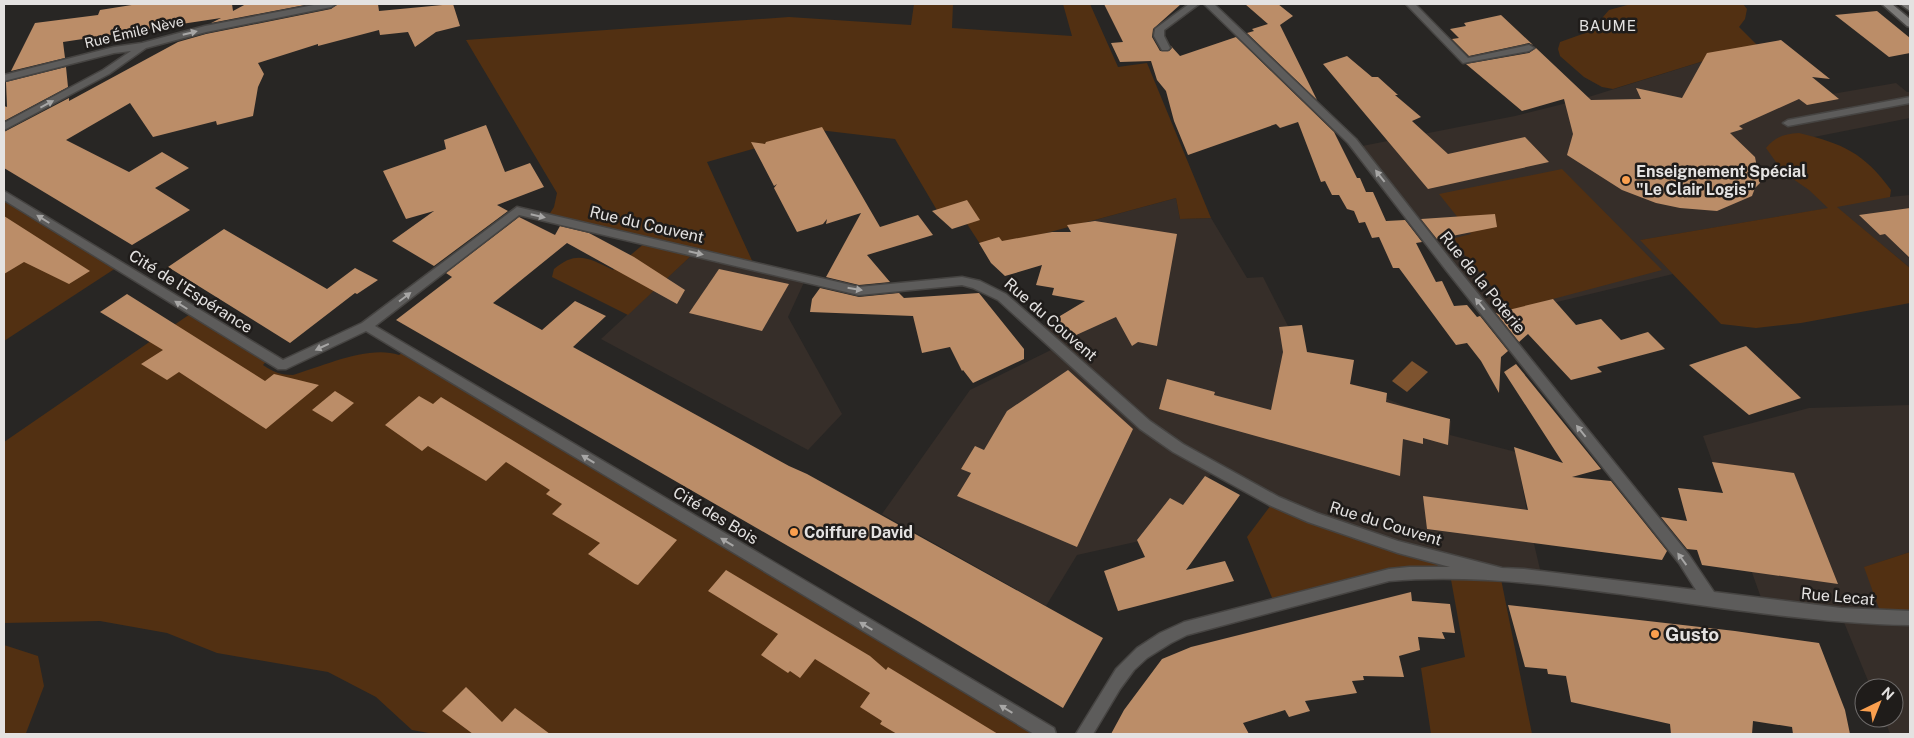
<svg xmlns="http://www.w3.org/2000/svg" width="1914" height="738" font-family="'Public Sans',sans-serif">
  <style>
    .built { fill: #362e29 }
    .green { fill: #523012 }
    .water { fill: #7d532f }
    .building { fill: #bb8d68 }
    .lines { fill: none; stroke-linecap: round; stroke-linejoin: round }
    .lane-casing { stroke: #464442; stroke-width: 3 }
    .street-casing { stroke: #464442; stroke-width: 3 }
    .secondary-casing { stroke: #464442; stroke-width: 3 }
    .lane { fill: #5d5c5b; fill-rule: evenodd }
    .street { fill: #5d5c5b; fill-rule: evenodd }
    .secondary { fill: #7c7a78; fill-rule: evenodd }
    .oneway { fill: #a7a6a5 }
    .poi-dot { fill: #fa9f4e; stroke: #1f1c1a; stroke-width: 2 }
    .labels { text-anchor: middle; stroke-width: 5; stroke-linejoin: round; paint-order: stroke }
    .far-street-label { font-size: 14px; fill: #e4e2e1; stroke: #1f1c1a }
    .far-neighbourhood-label { font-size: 15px; letter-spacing: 1px; fill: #e4e2e1; stroke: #1f1c1a }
    .poi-label { font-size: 16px; font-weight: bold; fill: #e4e2e1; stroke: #1f1c1a; text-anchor: start }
    .street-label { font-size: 16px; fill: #e4e2e1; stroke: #1f1c1a }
    .near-poi-label { font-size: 19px; font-weight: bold; fill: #e4e2e1; stroke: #1f1c1a; text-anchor: start }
  </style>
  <rect width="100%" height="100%" fill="#282624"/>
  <!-- built -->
  <g class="built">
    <path d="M1723,55L1832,94L1896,83L1907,92H1910V118L1814,137L1890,197L1910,195V268L1836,207L1641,240L1673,274L1491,318L1357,147L1515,116L1579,100Z"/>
    <path d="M1176,198L1180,219L1211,218L1247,278L1263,277L1290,330L1307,356L1353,363L1350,384L1427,415L1451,421L1450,435L1516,452L1528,518L1542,578L1524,575L1313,518L1215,469L1183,510L1144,540L1077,555L1046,606L882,514L970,390L1057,347L1038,329L1081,304L1088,305L1100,252L1091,221Z"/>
    <path d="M694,253L806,278L788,317L842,414L808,450L601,339Z"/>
    <path d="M1910,405V552L1865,567L1882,617L1910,619V734H1890L1884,718H1894V688H1871L1841,615L1764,606L1703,436L1809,408Z"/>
  </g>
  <!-- green -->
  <g class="green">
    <path d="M914,4H953L952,28L1072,36L1063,4H1090L1118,67L1147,63L1211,218L1180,219L1176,198L984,250L956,207L938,212L895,139L819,130L707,162L755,267L694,253L628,315L552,277L554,269C576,250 589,258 613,270L646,242L547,218L554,207L557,193L466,40L789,17L911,25Z"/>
    <path d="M1631,4H1743L1747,9L1745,19L1739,27L1762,50L1723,55L1613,89L1602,87L1584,77L1560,56L1558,49L1560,42L1591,31L1609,10Z"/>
    <path d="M1799,133C1843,144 1863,152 1891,190L1890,197L1837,207L1910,268V303L1801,323L1756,328L1721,324L1640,240L1828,208L1809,190L1783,172L1766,148C1775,137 1784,134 1799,133Z"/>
    <path d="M1562,169L1662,270L1512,310L1451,239L1471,234L1439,194Z"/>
    <path d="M4,195L119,266L4,341Z"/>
    <path d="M193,312L269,358L263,365C273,372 281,375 293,375C324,366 368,345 399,355L406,350L1048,734H434L412,730L376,697L328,672L217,653L167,633L100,621L4,623V442Z"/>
    <path d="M1274,501L1500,574L1532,734H1431L1421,668L1465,657L1450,574L1409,573L1275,605L1247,537Z"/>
    <path d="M1910,552V618L1882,617L1864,567Z"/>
    <path d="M4,645L38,656L44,686L26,733L28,734H4Z"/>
  </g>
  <!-- water -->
  <path class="water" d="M1412,361L1428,372L1407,392L1392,381Z"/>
  <!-- building -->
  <g class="building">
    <path d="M138,4H232L233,11L246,4H310L211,23L221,18L63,42L65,58L11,71L35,23L98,15L100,10Z"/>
    <path d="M338,4H378L379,11L453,4L460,26L436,32L415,47L408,32L380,35L379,30L318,46V44L258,63L264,74L258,87L253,116L217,125L216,121L153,137L130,103L66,140L129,172L162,152L189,168L155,188L190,210L132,245L4,168V132L69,98V101L178,42L206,34L331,9Z"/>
    <path d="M1104,4H1181L1153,29L1152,37L1160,51H1169L1172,48L1170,45L1180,56L1236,37L1334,132L1357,178H1360L1366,192H1373L1386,221L1405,220L1422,242L1416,243L1436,282L1442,281L1454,306L1467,305L1477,317L1480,316L1508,351L1501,357L1499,393L1481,361L1467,343L1456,345L1399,268H1393L1379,237L1372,238L1365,222L1359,223L1354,211L1347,209L1339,195H1332L1325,181L1321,182L1298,122L1280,128L1276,124L1188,155L1174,121L1166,91L1157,80L1151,61L1120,62L1111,43L1123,42Z"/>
    <path d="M1245,4H1278L1293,16L1280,25L1317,100L1247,33L1254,31L1252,29L1268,24Z"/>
    <path d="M1877,11L1910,38V53L1889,57L1835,15Z"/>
    <path d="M1501,15L1533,45L1529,43L1469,56L1452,39L1459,38L1450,29L1466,26L1464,23Z"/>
    <path d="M1781,40L1830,79L1812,77L1839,99L1807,105L1799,99L1739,126L1743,129L1730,133L1755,157L1760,183L1755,188L1752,196L1717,211L1680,208L1656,203L1622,190L1567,155L1573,134L1564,99L1522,111L1466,64L1529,53L1536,48L1591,100L1641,99L1636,88L1682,98L1707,53Z"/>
    <path d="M1347,56L1372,77H1378L1398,95H1395L1421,117L1412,121L1448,154L1525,137L1549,162L1428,189L1323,64Z"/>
    <path d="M66,67L68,87L4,121V106L7,107L6,82Z"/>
    <path d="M486,125L505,172L530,163L544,187L497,205L508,211L434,266L392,241L434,211L406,219L383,171L446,149L444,140Z"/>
    <path d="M822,127L880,227L918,215L933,235L867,255L890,282L859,285L826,277L861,213L826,224L827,219L823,224L797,232L774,188L777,184L774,186L751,142L765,144L766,142Z"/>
    <path d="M967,200L980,220L952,229L932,211Z"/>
    <path d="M1910,208V258L1885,234L1880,235L1859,215Z"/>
    <path d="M1495,214L1497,227L1437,239L1421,219Z"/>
    <path d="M4,216L40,239L90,271L69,284L24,262L4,274Z"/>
    <path d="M519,217L555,235L560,226L589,233L634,257L685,290L677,304L567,243L493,303L542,330L575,301L606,316L573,347L789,466L807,474L1103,638L1063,708L918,621L396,320L452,277L446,273Z"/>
    <path d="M1095,221L1177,234L1157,346L1138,342L1132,346L1116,317L1074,336L1055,319L1085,301L1052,295L1054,288L1036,285L1042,265L1005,276L991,263L979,243L999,237L1002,241L1052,232H1071L1067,225Z"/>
    <path d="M224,229L327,289L355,268L378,280L357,294L355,293L290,343L168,267Z"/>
    <path d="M719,269L789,284L762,331L689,313Z"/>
    <path d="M820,288L859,297L899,293L904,298L979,293L1024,349V359L973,383L963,370L962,371L950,347L922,353L913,316L810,312L812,299Z"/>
    <path d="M127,294L265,381L274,374L319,385L266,429L179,372L167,380L141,364L163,350L100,312Z"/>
    <path d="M1553,299L1576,325L1601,319L1621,340L1648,332L1665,349L1597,367L1602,372L1571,380L1528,334L1519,342L1496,313Z"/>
    <path d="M1302,325L1307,352L1354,360L1350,384L1387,393L1386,402L1450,419L1448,445L1423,438V444L1403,439L1400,476L1159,409L1167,379L1215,392L1214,395L1271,410L1283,352L1279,327Z"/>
    <path d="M1746,346L1801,398L1749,415L1689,365Z"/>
    <path d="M1516,364L1601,469L1572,477L1611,481L1667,551L1662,560L1427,529L1423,496L1528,510L1514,447L1563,463L1504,372Z"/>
    <path d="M1068,370L1133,429L1077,547L957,496L971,473L961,469L975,446L984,450L1007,411Z"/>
    <path d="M335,391L354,403L332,422L312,410Z"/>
    <path d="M419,396L433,404L441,397L677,540L638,585L635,584L588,554L600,543L552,514L562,504L546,494L550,490L506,462L486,481L428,446L422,451L385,425Z"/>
    <path d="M1712,462L1794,473L1838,584L1702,565L1697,550L1687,549L1661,517L1687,521L1678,488L1723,493Z"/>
    <path d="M1205,476L1240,495L1186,570L1225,561L1234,581L1118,611L1104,571L1145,557L1137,540L1170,498L1183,505Z"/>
    <path d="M726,570L870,656L886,670L888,667L998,734H897L880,724L882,721L860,707L870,693L815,659L800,678L790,671L788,673L761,655L778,634L708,591Z"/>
    <path d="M1411,592L1412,601L1450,604L1455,633L1442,632L1445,639L1418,637L1420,650L1399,656L1404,677L1363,676L1364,680L1352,681L1357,693L1305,701L1310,711L1289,717L1285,710L1243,723L1249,734H1111L1124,710L1162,659L1191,647Z"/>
    <path d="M1508,605L1735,631L1819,643L1845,710L1850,734H1793L1792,727L1753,721L1752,734H1671L1670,724L1571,702L1566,676L1548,674L1547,669L1525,667Z"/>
    <path d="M466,687L502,722L515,708L550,734H473L442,711Z"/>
  </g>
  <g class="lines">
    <!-- lane casing -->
    <g class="lane-casing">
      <g id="lane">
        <path d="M1189,4H1199L1164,30V36L1170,48L1168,50H1162L1154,36L1155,29Z"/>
        <path d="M1406,4H1415L1468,58L1529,45L1534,48L1529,51L1463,63Z"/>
        <path d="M1910,97V103L1788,126L1783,123L1788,120Z"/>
      </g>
    </g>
    <!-- street casing -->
    <g class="street-casing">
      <g id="street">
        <path d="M319,4H336L331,7L206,32L146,48L109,74L4,130V123L103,70L131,51L114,53L4,81V75L114,47L142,43L205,26Z"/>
        <path d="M1204,4H1214L1356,139L1454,264L1689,555L1714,592L1841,608L1910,611V625C1805,623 1701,604 1597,591C1529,582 1458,575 1389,581L1187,635L1171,643L1147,658L1134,670L1120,689L1093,734H1076L1116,669L1137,648L1160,633L1184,622L1389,569L1409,567H1450L1398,553L1308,522L1269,505L1173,452L1140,429L998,300L973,288L962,285L859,295L519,215L375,326L1054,728L1056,734H1034L366,331L286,369H278L4,200V191L283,360L362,323L517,207L859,287L962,277L980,281L1006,294L1150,421L1183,444L1279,497L1317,513L1398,541L1502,568L1524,569L1696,590L1679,563L1446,270L1348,143Z"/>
      </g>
    </g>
    <!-- secondary casing -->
    <g class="secondary-casing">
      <g id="secondary">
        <path d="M1882,4H1892L1910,19V27L1907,26Z"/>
        <path d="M1900,4H1910V11Z"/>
      </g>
    </g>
    <!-- lane -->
    <use href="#lane" class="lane"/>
    <!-- street -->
    <use href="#street" class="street"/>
    <!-- secondary -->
    <use href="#secondary" class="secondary"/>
  </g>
  <!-- one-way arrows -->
  <defs><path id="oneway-solid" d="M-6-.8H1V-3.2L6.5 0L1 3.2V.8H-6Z" transform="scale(1.25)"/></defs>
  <g class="oneway">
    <use href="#oneway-solid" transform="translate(190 33) rotate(-14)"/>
    <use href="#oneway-solid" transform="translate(47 104) rotate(-28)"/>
    <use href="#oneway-solid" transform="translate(1380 176) rotate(-128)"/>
    <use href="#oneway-solid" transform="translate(538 216) rotate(13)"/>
    <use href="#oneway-solid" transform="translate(43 219) rotate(-148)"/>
    <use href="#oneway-solid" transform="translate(696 253) rotate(13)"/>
    <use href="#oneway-solid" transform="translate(855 289) rotate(9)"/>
    <use href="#oneway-solid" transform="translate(405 297) rotate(-37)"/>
    <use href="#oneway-solid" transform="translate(1480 304) rotate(-129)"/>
    <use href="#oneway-solid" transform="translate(181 305) rotate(-148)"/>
    <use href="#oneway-solid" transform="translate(322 347) rotate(155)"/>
    <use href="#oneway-solid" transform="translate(1581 431) rotate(-129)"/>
    <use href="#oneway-solid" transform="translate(588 459) rotate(-149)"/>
    <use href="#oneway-solid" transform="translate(727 542) rotate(-149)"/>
    <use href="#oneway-solid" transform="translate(1682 559) rotate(-126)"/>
    <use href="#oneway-solid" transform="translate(866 626) rotate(-149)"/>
    <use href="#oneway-solid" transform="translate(1006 709) rotate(-149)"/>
  </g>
  <!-- markers -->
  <g class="poi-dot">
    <circle cx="1626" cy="180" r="5"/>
    <circle cx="794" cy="532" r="5"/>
    <circle cx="1655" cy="634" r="5"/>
  </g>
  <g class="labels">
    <!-- far-street labels -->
    <g class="far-street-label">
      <text transform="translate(134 32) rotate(-13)" y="5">Rue Émile Nève</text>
    </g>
    <!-- far-neighbourhood labels -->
    <g class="far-neighbourhood-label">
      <text x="1608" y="31">BAUME</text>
    </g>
    <!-- poi labels -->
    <g class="poi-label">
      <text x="1636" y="177">Enseignement Spécial<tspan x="1636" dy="18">"Le Clair Logis"</tspan></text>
      <text x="804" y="538">Coiffure David</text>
    </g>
    <!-- street labels -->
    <g class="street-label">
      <text transform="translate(647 224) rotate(13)" y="6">Rue du Couvent</text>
      <text transform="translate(1483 282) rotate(51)" y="6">Rue de la Poterie</text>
      <text transform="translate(191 291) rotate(32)" y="6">Cité de l'Espérance</text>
      <text transform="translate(1051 319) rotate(41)" y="6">Rue du Couvent</text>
      <text transform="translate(716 515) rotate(31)" y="6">Cité des Bois</text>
      <text transform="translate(1386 523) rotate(17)" y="6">Rue du Couvent</text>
      <text transform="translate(1838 596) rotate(5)" y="6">Rue Lecat</text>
    </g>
    <!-- near-poi labels -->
    <g class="near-poi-label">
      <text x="1665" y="641">Gusto</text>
    </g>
  </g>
  <!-- border -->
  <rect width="1914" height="738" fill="none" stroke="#e4e2e1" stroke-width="10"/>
  <!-- north arrow -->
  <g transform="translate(1879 703) rotate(43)"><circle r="24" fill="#1f1c1a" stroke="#6e6b6a"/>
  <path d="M0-4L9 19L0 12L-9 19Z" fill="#fa9f4e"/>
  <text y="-8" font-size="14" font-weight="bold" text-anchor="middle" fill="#e4e2e1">N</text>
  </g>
</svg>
